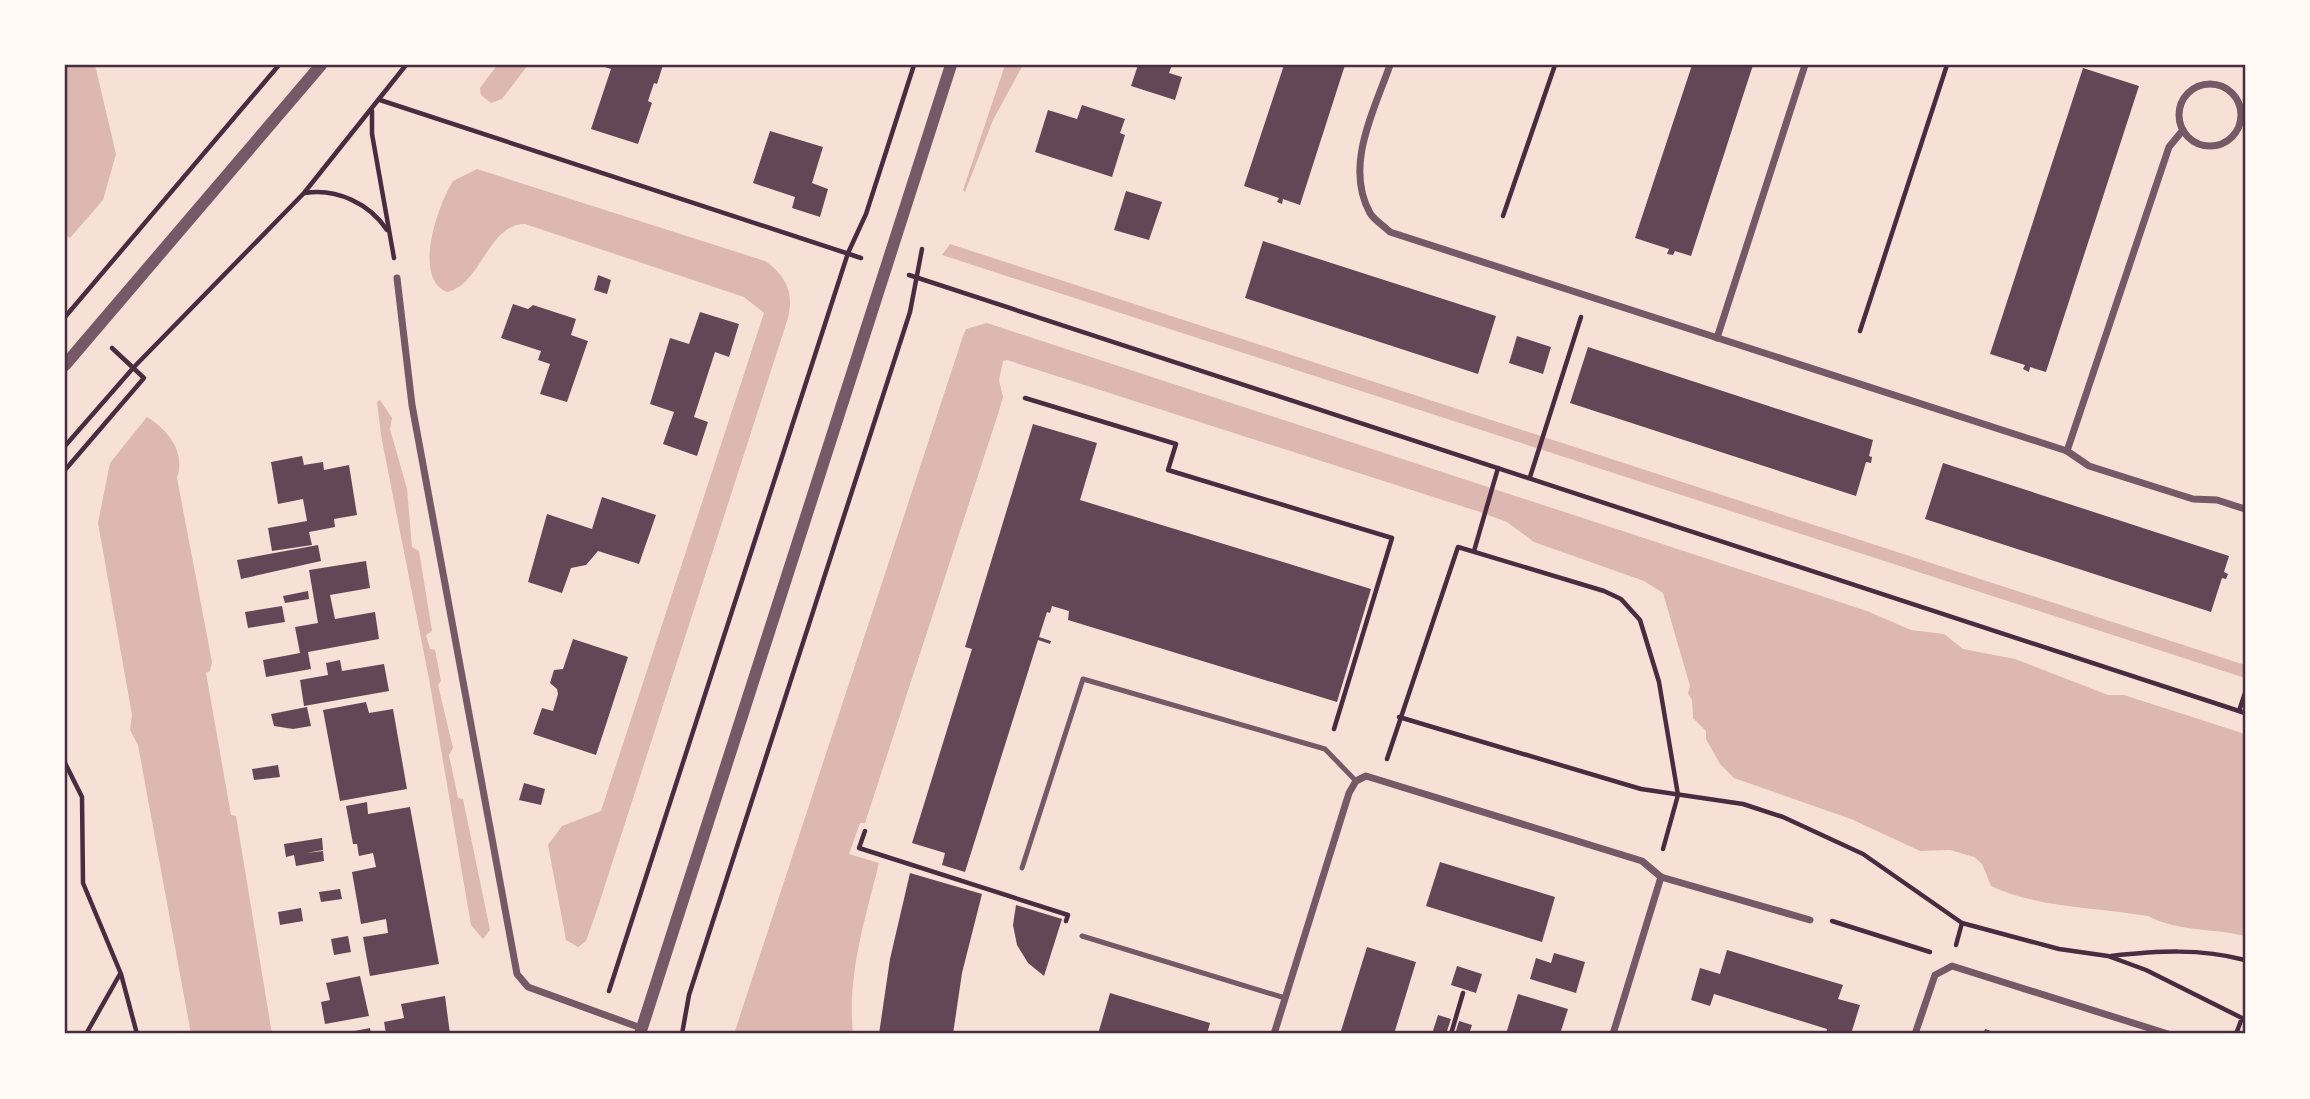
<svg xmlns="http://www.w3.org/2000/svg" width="2310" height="1099" font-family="'IBM Plex Sans',sans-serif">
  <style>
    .water { fill: #dcb8b0 }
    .building { fill: #644757 }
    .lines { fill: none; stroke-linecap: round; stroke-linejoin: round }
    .path { stroke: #4a2c40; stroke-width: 4.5 }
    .service { stroke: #755966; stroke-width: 5 }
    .minor { stroke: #755966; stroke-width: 7 }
    .tertiary { stroke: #755966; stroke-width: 12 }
    .neatline { fill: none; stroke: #4a2c40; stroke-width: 2.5 }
  </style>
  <rect width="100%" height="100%" fill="#f7e1d7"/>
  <!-- water -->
  <g class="water">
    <path d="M65,65H95L116,154L103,200L70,238L65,235Z"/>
    <path d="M497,65H528L502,99L491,103L481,95L480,88Z"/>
    <path d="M1005,65H1023L993,120L965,192L963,190Z"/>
    <path d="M477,169L765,261C787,276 795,295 787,321L597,910L586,941L578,947L566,940L548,845L562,826L601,811L764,313L744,297L525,224C488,224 481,285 447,292C412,278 438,205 453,181Z"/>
    <path d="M950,244L2245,665V678L942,255Z"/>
    <path d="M987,323L1867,611L1911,630L1944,634L1963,649L2015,659L2108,695H2124L2245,734V936C2213,928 2178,932 2148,916C2096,907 2038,908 1991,886L1982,864L1974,857L1950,850L1920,851L1851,819L1734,778L1720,764L1706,739V731L1693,718L1692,700L1688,693L1690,686L1663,593L1644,581L1534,542L1507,522L1480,512L1007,360L1003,361L999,380L1003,397L998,414L865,823H860L849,854L879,863C865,920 847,975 853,1034H734L963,336L966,329Z"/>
    <path d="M380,400L392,418L390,429L407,489L412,547L419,551L432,631L426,635L430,649L435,650L441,681L438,685L453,748L449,755L458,798L463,799L490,930L483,939L471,925L429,679L381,435L377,402Z"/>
    <path d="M147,417C168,430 186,452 177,478L212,662L210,671L206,673L231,815L236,816L272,1034H191L138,745L130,730L132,715L98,523L110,463Z"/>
  </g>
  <!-- building -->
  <g class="building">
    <path d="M599,65H663L657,84L654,83L648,101L652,103L638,144L591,129L611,69Z"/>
    <path d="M1138,65H1172L1169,73L1182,77L1175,100L1131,86Z"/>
    <path d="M1284,65H1345L1300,205L1283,199L1282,204L1277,202L1279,198L1244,186Z"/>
    <path d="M1692,65H1753L1691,256L1675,251L1673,255L1667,254L1669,249L1635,238Z"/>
    <path d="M2083,68L2139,86L2046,372L2030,367L2029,372L2023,369L2025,365L1990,354Z"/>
    <path d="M1082,105L1125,119L1120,133L1125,135L1112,177L1035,152L1048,110L1077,119Z"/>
    <path d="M770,131L823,147L812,183L828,189L820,217L792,208L795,197L753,183Z"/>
    <path d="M1126,191L1162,202L1149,240L1114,230Z"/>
    <path d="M1263,241L1496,316L1478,374L1245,298Z"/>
    <path d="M598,275L611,280L607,294L594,290Z"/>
    <path d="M513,304L528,309L533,305L576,319L571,335L588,341L567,402L540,394L550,364L538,360L541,351L501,338Z"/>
    <path d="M700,312L739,324L729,357L715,352L694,417L708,422L697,456L663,444L674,412L650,404L670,338L689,344Z"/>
    <path d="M1517,336L1551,347L1543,374L1509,363Z"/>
    <path d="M1588,347L1873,440L1869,456L1872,457L1871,463L1866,462L1856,496L1570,403Z"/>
    <path d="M1033,424L1097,443L1080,500L1371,589L1337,702L1068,620L1069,611L1052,606L1050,613L1047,612L1039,637L1051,641L1050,644L1038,640L965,872L942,865L945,853L912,843L972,649L965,647Z"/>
    <path d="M302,456L304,465L323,462L324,470L349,465L357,515L334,519L335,527L309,532L312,545L272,551L268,528L307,521L303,499L278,504L271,462Z"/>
    <path d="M1943,463L2229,556L2224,572L2228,574L2226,579L2222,578L2211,612L1925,519Z"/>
    <path d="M602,497L656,515L639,564L598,551L586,565L571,568L562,593L528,582L547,514L592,529Z"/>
    <path d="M318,545L321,561L241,579L237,560Z"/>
    <path d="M366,561L370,588L330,595L335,619L375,612L379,639L308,652L311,669L266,677L263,660L300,653L295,627L318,623L309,570Z"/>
    <path d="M308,591L309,599L285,603L283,596Z"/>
    <path d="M282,606L285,622L248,628L245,612Z"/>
    <path d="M573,639L628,657L596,755L533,734L542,708L553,711L558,694L557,689L550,683L554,670L563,669Z"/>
    <path d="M340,660L342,671L384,664L389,691L304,706L300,680L328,675L326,663Z"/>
    <path d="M366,702L369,713L393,709L407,789L340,801L323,710Z"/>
    <path d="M307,707L311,726L293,729L274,726L271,714Z"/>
    <path d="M278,765L280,777L254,780L252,769Z"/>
    <path d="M524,783L545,789L541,805L519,800Z"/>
    <path d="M367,802L368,814L410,807L439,964L370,976L363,937L388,933L386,919L361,924L352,872L376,867L373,853L359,856L357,844H353L346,806Z"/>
    <path d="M322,838L323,850L306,853L323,851L324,861L296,866L294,855L286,857L284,844Z"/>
    <path d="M1440,862L1555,897L1542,942L1426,906Z"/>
    <path d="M910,873L982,894L962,973L953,1034H879L890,959Z"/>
    <path d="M340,889L342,899L321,902L319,892Z"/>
    <path d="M1016,905L1062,919L1044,976L1028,963L1017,945L1013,925Z"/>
    <path d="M301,908L303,921L280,925L278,912Z"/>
    <path d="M348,936L351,952L334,955L331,939Z"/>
    <path d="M1367,947L1416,962L1394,1034H1340Z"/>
    <path d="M1727,950L1843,985L1838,999L1860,1005L1851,1034H1826L1827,1029L1714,994L1710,1006L1691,1000L1700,968L1720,974Z"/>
    <path d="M1554,953L1585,962L1576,993L1530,979L1536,958L1551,963Z"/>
    <path d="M1457,966L1482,974L1476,993L1451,985Z"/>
    <path d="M360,976L369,1016L325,1024L321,1002L330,1000L326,983Z"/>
    <path d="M1110,993L1210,1023L1207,1034H1098Z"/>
    <path d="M1518,994L1568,1009L1560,1034H1506Z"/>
    <path d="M445,996L450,1034H386L384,1022L404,1018L401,1004Z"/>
    <path d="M1438,1015L1451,1019L1446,1034H1432Z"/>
    <path d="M1459,1021L1472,1025L1469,1034H1455Z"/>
    <path d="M370,1028L371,1034H344V1033Z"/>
    <path d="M1985,1029L2000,1034H1983Z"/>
  </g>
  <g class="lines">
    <!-- path -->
    <g class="path">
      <path d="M380,100L861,258"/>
      <path d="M372,111V134L394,258"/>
      <path d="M305,193C337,188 370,204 387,230"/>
      <path d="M1503,216L1555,65"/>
      <path d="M909,275L2245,713"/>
      <path d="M65,317L279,65"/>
      <path d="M1860,331L1947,65"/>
      <path d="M1025,398L1176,444L1168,470L1392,538L1334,729"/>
      <path d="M65,446L134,367L304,193L406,65"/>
      <path d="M65,470L144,378L112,348"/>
      <path d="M1530,477L1581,317"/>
      <path d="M1474,551L1498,468"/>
      <path d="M2239,711L2245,693"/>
      <path d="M1399,717L1641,789L1743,804L1783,817L1863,854L1962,923L2059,949L2108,956L2146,970L2242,1018L2236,1034"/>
      <path d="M1387,759L1458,547L1604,591L1621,599L1640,620L1659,682L1678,795L1663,849"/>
      <path d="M65,763L82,797L83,883L121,974L137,1034"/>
      <path d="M865,831L859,848L1068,915L1066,921"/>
      <path d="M1832,921L1930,952"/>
      <path d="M1956,945L1962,923"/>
      <path d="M2111,956C2157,951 2200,948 2245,960"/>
      <path d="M609,991L848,253L866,214L914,65"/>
      <path d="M86,1034L120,974"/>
      <path d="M682,1034L689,995L910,312L922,249"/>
      <path d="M1451,1034L1463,993"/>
    </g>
    <!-- service -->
    <g class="service">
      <path d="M1022,868L1083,679L1325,749L1356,781"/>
      <path d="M1082,936L1285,998"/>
    </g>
    <!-- minor -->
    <g class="minor">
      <path d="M1390,65C1374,111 1344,166 1370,213C1374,220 1384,226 1390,232L2067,451L2089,466L2193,499L2217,500L2245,509"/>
      <circle cx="2210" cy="115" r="31"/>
      <path d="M397,278L412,405L517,974L528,987L641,1028"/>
      <path d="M1717,338L1805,65"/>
      <path d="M2067,451L2169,147L2183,130"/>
      <path d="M1274,1034L1349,793L1356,781L1366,776L1642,861L1661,877L1810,920"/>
      <path d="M1613,1034L1661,877"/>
      <path d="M1915,1034L1935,975L1952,966L2168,1034"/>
    </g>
    <!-- tertiary -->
    <g class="tertiary">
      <path d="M65,365L321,65"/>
      <path d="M640,1034L951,65"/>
    </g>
  </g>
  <!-- border -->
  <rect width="2310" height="1099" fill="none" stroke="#fffaf5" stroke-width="133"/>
  <rect x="66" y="66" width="2178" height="966" class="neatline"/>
</svg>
